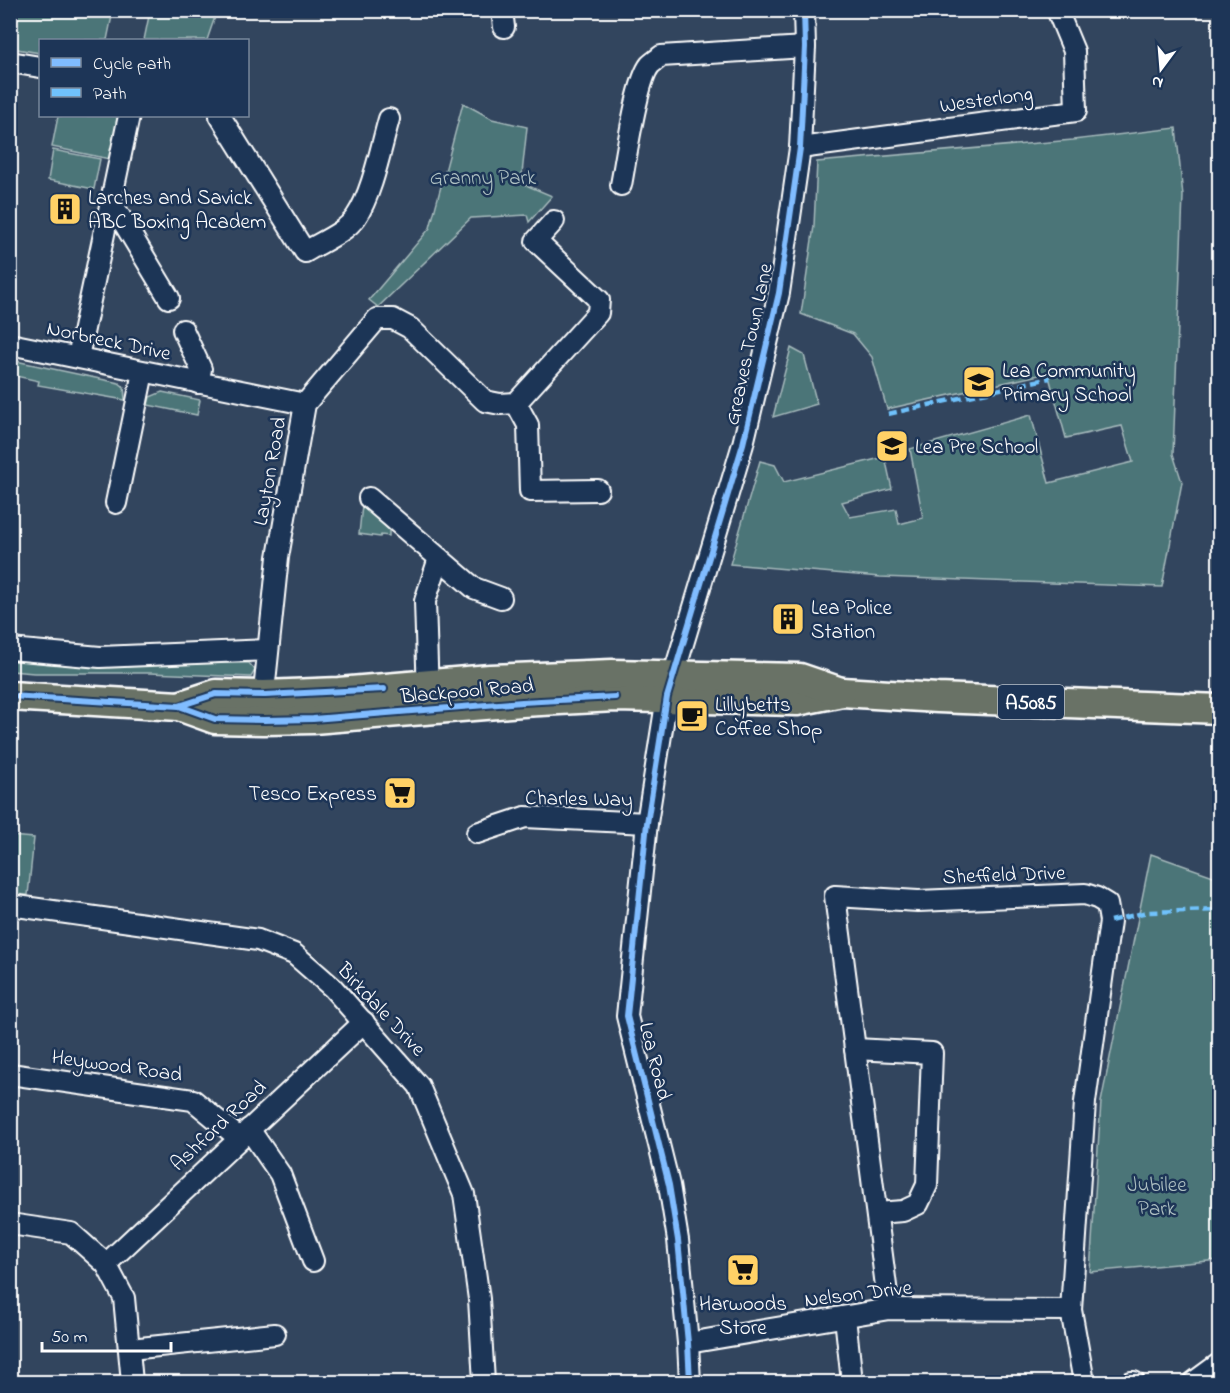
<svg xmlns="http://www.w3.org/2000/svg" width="1230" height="1393" font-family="'Indie Flower',sans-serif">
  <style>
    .green { fill: #4c7478; stroke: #a6babc; stroke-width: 1.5 }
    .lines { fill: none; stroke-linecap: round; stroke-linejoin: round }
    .minor-casing { stroke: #fff; stroke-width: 24 }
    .highway-casing { stroke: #fff; stroke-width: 33 }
    .minor { stroke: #1d3557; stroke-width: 20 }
    .highway { stroke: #697266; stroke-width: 28 }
    .quiet { stroke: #70c2fc; stroke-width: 4.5; stroke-dasharray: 9 4.5; stroke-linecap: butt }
    .cycleway-casing { stroke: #1d3557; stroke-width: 10 }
    .cycleway { stroke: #80bcff; stroke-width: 6 }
    .labels { text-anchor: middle; stroke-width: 5; stroke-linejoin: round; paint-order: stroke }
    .shield { fill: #1d3557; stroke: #bbc2cd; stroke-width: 1.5 }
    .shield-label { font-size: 20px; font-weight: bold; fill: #fff }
    .street-label { font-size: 21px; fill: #fff; stroke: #1d3557 }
    .park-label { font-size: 21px; fill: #aec0c2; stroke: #1d3557 }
    .poi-label { font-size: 21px; fill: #fff; stroke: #1d3557; text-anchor: start }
  </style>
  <rect width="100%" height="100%" fill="#32455e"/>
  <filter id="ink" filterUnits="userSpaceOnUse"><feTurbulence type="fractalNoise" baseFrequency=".0167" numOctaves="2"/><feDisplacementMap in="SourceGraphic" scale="12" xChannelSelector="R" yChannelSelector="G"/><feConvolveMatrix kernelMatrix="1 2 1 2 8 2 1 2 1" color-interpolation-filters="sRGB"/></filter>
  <g filter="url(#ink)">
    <!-- green -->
    <g class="green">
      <path d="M16,10H113V11L107,40H40V53L17,49L12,45L11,32Z"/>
      <path d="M150,11H217L207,40H144Z"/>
      <path d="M463,103L492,119L527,127L521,183L552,196L529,222L527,215L471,218L378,307L369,300L430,228Z"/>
      <path d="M58,116H119L110,159L52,147Z"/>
      <path d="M1176,128L1183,196L1173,454L1182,482L1162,587L880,577L730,564L760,461L775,465L784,482L885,457L892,489L842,502L850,517L896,509L899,524L923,518L910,449L1031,415L1049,483L1133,462L1122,426L1066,438L1048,373L887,409L872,357L853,334L801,314L814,226L817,162L1073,140Z"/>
      <path d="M53,150L100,159L94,189L48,180Z"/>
      <path d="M791,348L804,355L817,404L773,417Z"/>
      <path d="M11,360L119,383L124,387L125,400L38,385L39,381L11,375Z"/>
      <path d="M162,392L200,400L197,415L148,405L150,397Z"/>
      <path d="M362,505L389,530V536L381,535L380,537L359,534Z"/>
      <path d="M10,654L90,661L249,663L255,670L251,677L149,673H34L11,671Z"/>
      <path d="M10,836L34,838L28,895L11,894Z"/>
      <path d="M1151,854L1219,878V1260L1090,1272L1101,1102Z"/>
    </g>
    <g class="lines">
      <!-- minor casing -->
      <g class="minor-casing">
        <g id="minor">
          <path d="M502,10L504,27"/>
          <path d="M10,62L40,67"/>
          <path d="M220,116L305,252C321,242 345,233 356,217C372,194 381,147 389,119"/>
          <path d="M800,148L1076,111L1074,51L1057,10"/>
          <path d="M621,185C626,160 636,82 650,65C653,62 658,59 661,56L805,47"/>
          <path d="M110,200L169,298"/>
          <path d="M183,330L201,369L198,383"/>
          <path d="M10,344L305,404"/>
          <path d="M78,357L129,116"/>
          <path d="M516,403L598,313L599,300L536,241L554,221"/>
          <path d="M369,498L474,588L501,598"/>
          <path d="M116,503L143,372"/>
          <path d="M10,649L100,657L268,650"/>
          <path d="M428,696L425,601L439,558"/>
          <path d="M264,707L265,682L278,557L305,404L377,319H393L410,328L485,401L500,404L516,403L528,425L530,491L598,490"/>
          <path d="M477,833L525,817L647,823"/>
          <path d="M10,905L258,940L294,954L333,988L419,1086L464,1194L479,1299L484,1382"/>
          <path d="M855,1049L932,1053L927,1185L918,1204L903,1211L877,1213"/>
          <path d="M10,1074L193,1100L239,1138"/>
          <path d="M249,1129L280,1174L313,1261"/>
          <path d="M10,1224L71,1233L106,1264L124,1298L132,1382"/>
          <path d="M106,1264L364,1022"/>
          <path d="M889,1309L835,896L918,901L1085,894L1097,898L1107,904L1110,921L1085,1102L1071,1310L1084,1382"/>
          <path d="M845,1317L852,1382"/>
          <path d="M688,1343L889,1309L1071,1310"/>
          <path d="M130,1349L275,1334"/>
          <path d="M690,1382L688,1343L678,1240L669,1185L627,1016L647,823L667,697L743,444L779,293L800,148L805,47L804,10"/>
          <path d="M1131,1382H1134"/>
          <path d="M1194,1382L1220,1363"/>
        </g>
      </g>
      <!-- highway casing -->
      <g class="highway-casing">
        <g id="highway">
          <path d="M10,696L179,706L215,719L264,720L313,719L522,702L615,697L797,701L842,692L938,698L1220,709"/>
          <path d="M179,706L216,694L265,695L339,692L490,679L612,674L800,678L841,692"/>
        </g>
      </g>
      <!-- minor -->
      <use href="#minor" class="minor"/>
      <!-- highway -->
      <use href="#highway" class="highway"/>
      <!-- quiet -->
      <g class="quiet">
        <path d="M888,414L1050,378"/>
        <path d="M1110,921L1147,912L1220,910"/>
      </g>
      <!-- cycleway casing -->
      <g class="cycleway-casing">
        <g id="cycleway">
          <path d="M10,696L179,706L215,719L264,720L313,719L522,702L615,697"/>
          <path d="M179,706L216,694L265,695L384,689"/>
          <path d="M690,1382L688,1343L678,1240L669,1185L627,1016L647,823L667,697L743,444L779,293L800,148L805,47L804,10"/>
        </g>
      </g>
      <!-- cycleway -->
      <use href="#cycleway" class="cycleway"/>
    </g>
  </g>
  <!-- icons -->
  <defs>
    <g id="building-square" transform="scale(1.725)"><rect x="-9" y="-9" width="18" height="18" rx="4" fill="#ffd166" stroke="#1d3557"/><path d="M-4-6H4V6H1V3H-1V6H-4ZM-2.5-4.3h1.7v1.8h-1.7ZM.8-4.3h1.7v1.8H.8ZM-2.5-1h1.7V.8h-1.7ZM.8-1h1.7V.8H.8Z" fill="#111"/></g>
    <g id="school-square" transform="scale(1.725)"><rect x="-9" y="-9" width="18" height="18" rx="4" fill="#ffd166" stroke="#1d3557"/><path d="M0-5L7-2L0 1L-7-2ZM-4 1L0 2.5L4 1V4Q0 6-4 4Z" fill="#111"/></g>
    <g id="cafe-square" transform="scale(1.725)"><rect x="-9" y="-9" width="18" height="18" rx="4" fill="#ffd166" stroke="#1d3557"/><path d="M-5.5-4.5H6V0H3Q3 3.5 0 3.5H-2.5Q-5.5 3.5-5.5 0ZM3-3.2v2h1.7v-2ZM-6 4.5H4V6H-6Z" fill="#111"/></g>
    <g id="supermarket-square" transform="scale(1.725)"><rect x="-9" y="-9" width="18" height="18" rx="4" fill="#ffd166" stroke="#1d3557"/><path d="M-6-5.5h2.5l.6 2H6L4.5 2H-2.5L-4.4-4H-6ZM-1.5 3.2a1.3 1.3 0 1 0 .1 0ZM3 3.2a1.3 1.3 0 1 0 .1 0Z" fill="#111"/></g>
  </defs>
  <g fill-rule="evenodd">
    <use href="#building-square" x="65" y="209"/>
    <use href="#school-square" x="979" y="382"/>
    <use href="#school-square" x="892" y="446"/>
    <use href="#building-square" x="788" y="619"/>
    <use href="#cafe-square" x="692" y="716"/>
    <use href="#supermarket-square" x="400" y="793"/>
    <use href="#supermarket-square" x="743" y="1270"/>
  </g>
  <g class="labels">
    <!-- shield labels -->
    <rect class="shield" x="998" y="685" width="66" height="34" rx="4.5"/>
    <g class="shield-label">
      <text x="1031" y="709">A5085</text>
    </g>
    <!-- street labels -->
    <g class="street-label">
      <text transform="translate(986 99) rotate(-8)" y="7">Westerlong</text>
      <text transform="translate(109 340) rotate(12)" y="7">Norbreck Drive</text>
      <text transform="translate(748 344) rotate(-78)" y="7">Greaves Town Lane</text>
      <text transform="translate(269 471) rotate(-80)" y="7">Layton Road</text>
      <text transform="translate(467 690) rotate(-5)" y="7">Blackpool Road</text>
      <text transform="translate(579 798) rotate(1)" y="7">Charles Way</text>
      <text transform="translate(1004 874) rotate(-2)" y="7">Sheffield Drive</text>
      <text transform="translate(382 1009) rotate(47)" y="7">Birkdale Drive</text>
      <text transform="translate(656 1061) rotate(76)" y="7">Lea Road</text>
      <text transform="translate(117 1065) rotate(8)" y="7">Heywood Road</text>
      <text transform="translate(218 1125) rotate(-43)" y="7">Ashford Road</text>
      <text transform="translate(858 1293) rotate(-7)" y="7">Nelson Drive</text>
    </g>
    <!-- park labels -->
    <g class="park-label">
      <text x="483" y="184">Granny Park</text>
      <text x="1157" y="1191">Jubilee<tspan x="1157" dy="24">Park</tspan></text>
    </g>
    <!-- poi labels -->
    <g class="poi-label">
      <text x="88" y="204">Larches and Savick<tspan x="88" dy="24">ABC Boxing Academ</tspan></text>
      <text x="1002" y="377">Lea Community<tspan x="1002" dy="24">Primary School</tspan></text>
      <text x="915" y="453">Lea Pre School</text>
      <text x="811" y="614">Lea Police<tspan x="811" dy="24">Station</tspan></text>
      <text x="715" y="711">Lillybetts<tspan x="715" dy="24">Coffee Shop</tspan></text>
      <text x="377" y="800" text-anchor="end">Tesco Express</text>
      <text x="743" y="1310" text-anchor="middle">Harwoods<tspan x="743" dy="24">Store</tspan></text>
    </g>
  </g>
  <!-- margin -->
  <rect width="1230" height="1393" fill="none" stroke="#1d3557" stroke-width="36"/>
  <rect x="18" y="18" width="1194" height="1357" fill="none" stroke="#fff" stroke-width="2" filter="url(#ink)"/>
  <!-- legend -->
  <rect x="39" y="39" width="210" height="78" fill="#1d3557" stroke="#77869a" stroke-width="1.5"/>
  <rect x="51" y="58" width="30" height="9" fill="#80bcff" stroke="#77869a" stroke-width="1.5"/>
  <text x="93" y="69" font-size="18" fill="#ffffff">Cycle path</text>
  <rect x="51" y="88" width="30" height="9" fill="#70c2fc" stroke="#77869a" stroke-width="1.5"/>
  <text x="93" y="99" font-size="18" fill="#ffffff">Path</text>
  <!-- north arrow -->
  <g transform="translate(1161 69) rotate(196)" stroke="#1d3557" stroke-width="4.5" paint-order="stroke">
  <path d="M0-4.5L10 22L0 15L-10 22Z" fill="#ffffff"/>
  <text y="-9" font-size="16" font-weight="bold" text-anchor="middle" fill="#ffffff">N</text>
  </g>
  <!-- scale -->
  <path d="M42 1342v9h129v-9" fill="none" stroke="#ffffff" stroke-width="3"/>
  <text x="51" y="1342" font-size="18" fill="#ffffff" stroke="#1d3557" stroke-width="4.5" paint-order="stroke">50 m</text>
</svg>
